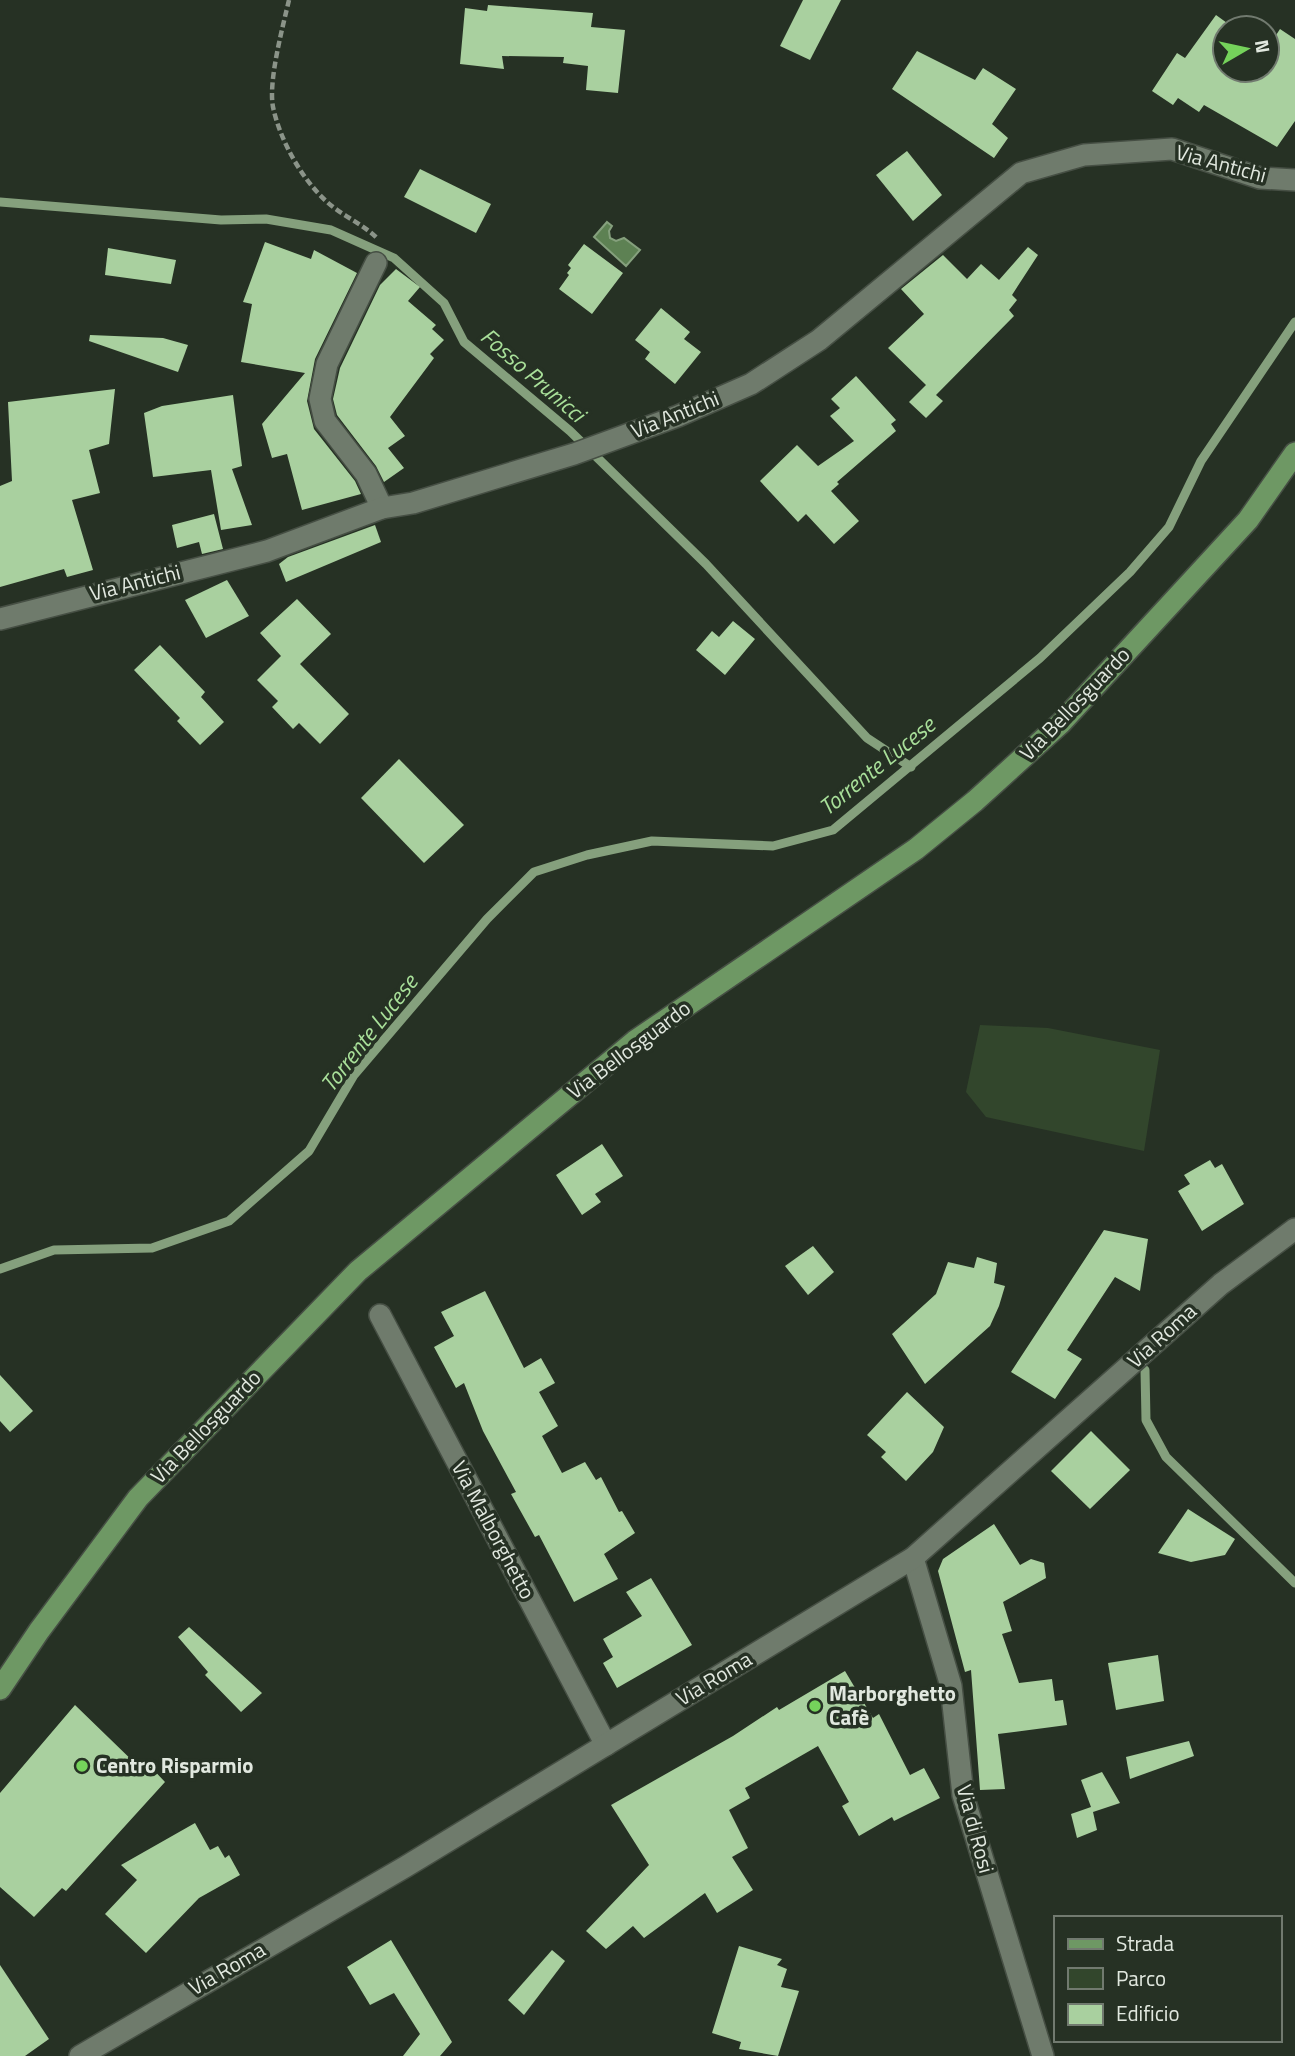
<svg xmlns="http://www.w3.org/2000/svg" width="1295" height="2056" font-family="'Titillium Web',sans-serif">
  <style>
    .green { fill: #32462c }
    .water { fill: #5d8153; stroke: #85a07d; stroke-width: 2 }
    .lines { fill: none; stroke-linecap: round; stroke-linejoin: round }
    .stream { stroke: #85a07d; stroke-width: 9 }
    .building { fill: #a9d09f }
    .minor-casing { stroke: #464f44; stroke-width: 24 }
    .major-casing { stroke: #464f44; stroke-width: 24 }
    .path { stroke: #8b9489; stroke-width: 4.5; stroke-dasharray: 7 3.5; stroke-linecap: butt }
    .minor { stroke: #6f7b6c; stroke-width: 21 }
    .major { stroke: #6e9864; stroke-width: 21 }
    .poi-dot { fill: #75d25b; stroke: #263124; stroke-width: 2.5 }
    .labels { text-anchor: middle; stroke-width: 7; stroke-linejoin: round; paint-order: stroke }
    .street-label { font-size: 21px; fill: #e1e8df; stroke: #263124 }
    .poi-label { font-size: 21px; font-weight: bold; fill: #e1e8df; stroke: #263124; text-anchor: start }
    .water-label { font-size: 23px; font-style: italic; fill: #a9e09a; stroke: #263124 }
  </style>
  <rect width="100%" height="100%" fill="#263124"/>
  <!-- green -->
  <path class="green" d="M980,1025L1048,1028L1160,1050L1144,1151L986,1117L966,1092Z"/>
  <!-- water -->
  <path class="water" d="M607,222L612,226L609,231L610,238L616,241L624,238L640,250L626,266L594,237Z"/>
  <g class="lines">
    <!-- stream -->
    <g class="stream">
      <path d="M0,202L221,220L266,219L331,230L394,258L444,303L464,342L570,431L706,564L867,738L911,767"/>
      <path d="M0,1269L54,1250L152,1248L229,1221L309,1151L354,1075L487,919L534,872L587,855L652,841L773,846L833,830L1040,658L1130,572L1169,527L1201,461L1295,322"/>
      <path d="M1145,1370L1146,1420L1166,1457L1295,1583"/>
    </g>
  </g>
  <!-- building -->
  <g class="building">
    <path d="M803,0H841L810,60L780,46Z"/>
    <path d="M488,5L593,13L591,27L625,30L618,93L586,90L588,66L563,63L564,57L502,56L504,69L460,64L465,8L487,11Z"/>
    <path d="M1216,15L1234,28H1225V70H1267V49L1280,29L1295,39V121L1277,147L1204,105L1199,112L1178,98L1173,105L1152,91L1177,53L1185,58Z"/>
    <path d="M917,51L975,80L983,68L1016,89L992,124L1008,138L994,158L892,89Z"/>
    <path d="M907,151L942,195L913,221L876,175Z"/>
    <path d="M420,169L491,204L476,233L404,197Z"/>
    <path d="M265,242L311,259L314,250L357,273L315,359L307,401L314,429L355,481L361,494L302,510L287,454L272,458L262,424L305,373L241,362L252,304L243,302Z"/>
    <path d="M584,244L623,273L592,314L559,289L569,275L567,273L571,268L568,265Z"/>
    <path d="M1028,247L1038,255L1012,295L1017,300L1009,310L1014,316L936,395L943,401L926,418L909,402L926,385L888,348L924,314L901,289L943,255L967,279L981,264L999,280Z"/>
    <path d="M108,248L176,260L171,284L105,275Z"/>
    <path d="M396,269L420,287L408,301L436,325L432,329L444,340L430,354L434,358L390,417L405,436L388,448L404,468L384,482L376,466L337,415L333,399L340,368L380,285Z"/>
    <path d="M661,308L690,332L684,339L701,352L675,384L645,359L650,352L635,340Z"/>
    <path d="M90,335L163,338L188,345L178,372L89,341Z"/>
    <path d="M856,376L896,420L891,424L896,431L837,482L839,484L831,491L859,521L834,544L806,514L798,522L760,481L797,445L818,466L854,441L830,416L840,408L831,399Z"/>
    <path d="M115,389L109,444L89,450L100,493L72,500L93,570L67,577L64,569L0,587V486L12,481L8,402Z"/>
    <path d="M233,395L242,466L232,469L252,525L221,530L211,470L153,477L144,413L162,406Z"/>
    <path d="M214,514L223,549L202,554L199,542L177,548L172,525Z"/>
    <path d="M375,525L381,542L286,582L279,564L288,557Z"/>
    <path d="M227,580L249,616L206,638L185,600Z"/>
    <path d="M297,599L331,634L300,664L349,714L320,744L299,723L293,729L272,707L278,701L257,680L281,656L260,633Z"/>
    <path d="M733,621L755,639L725,675L696,650L712,631L719,637Z"/>
    <path d="M160,645L205,692L201,697L224,722L200,745L177,721L180,718L134,670Z"/>
    <path d="M399,759L464,825L424,863L361,798Z"/>
    <path d="M602,1144L623,1176L595,1194L601,1202L582,1215L556,1175Z"/>
    <path d="M1210,1160L1215,1168L1222,1164L1244,1204L1202,1231L1178,1191L1190,1184L1184,1175Z"/>
    <path d="M1104,1230L1148,1239L1140,1291L1115,1277L1067,1350L1082,1359L1055,1399L1011,1372Z"/>
    <path d="M813,1246L834,1272L808,1295L785,1266Z"/>
    <path d="M977,1257L997,1263L994,1283L1005,1286L999,1306L990,1326L925,1384L892,1334L936,1294L948,1262L974,1268Z"/>
    <path d="M485,1291L524,1368L541,1358L555,1383L539,1392L558,1426L542,1436L562,1473L585,1462L596,1480L601,1477L619,1512L622,1511L635,1533L604,1554L618,1579L574,1602L539,1535L535,1537L511,1494L516,1492L483,1431L464,1383L456,1388L434,1347L454,1336L441,1312Z"/>
    <path d="M0,1375L33,1411L10,1432L0,1421Z"/>
    <path d="M907,1392L944,1427L933,1452L906,1481L881,1457L886,1452L867,1435Z"/>
    <path d="M1091,1431L1130,1470L1090,1509L1051,1471Z"/>
    <path d="M1188,1509L1235,1539L1225,1555L1191,1562L1158,1553Z"/>
    <path d="M994,1524L1020,1565L1031,1559L1044,1563L1046,1578L1003,1602L1012,1631L1002,1634L1019,1683L1052,1679L1055,1701L1063,1700L1067,1725L998,1734L1005,1789L980,1790L971,1670L965,1672L938,1571L943,1559Z"/>
    <path d="M651,1578L692,1645L617,1688L603,1663L613,1657L603,1639L642,1616L626,1592Z"/>
    <path d="M189,1627L262,1693L241,1712L205,1675L208,1672L178,1637Z"/>
    <path d="M1158,1655L1164,1701L1116,1710L1108,1663Z"/>
    <path d="M845,1671L873,1718L879,1714L910,1775L924,1768L940,1798L894,1821L892,1817L859,1836L842,1806L849,1802L818,1746L745,1788L750,1798L729,1810L748,1848L732,1857L753,1890L717,1913L705,1893L644,1938L633,1926L606,1949L586,1931L649,1865L611,1805L733,1736L777,1707L779,1710Z"/>
    <path d="M75,1705L142,1770L147,1763L165,1782L66,1891L62,1888L34,1917L0,1887V1793Z"/>
    <path d="M1189,1741L1194,1756L1130,1779L1126,1757Z"/>
    <path d="M1102,1772L1120,1803L1093,1812L1097,1830L1077,1838L1071,1814L1091,1807L1081,1780Z"/>
    <path d="M195,1823L210,1850L218,1846L225,1858L229,1855L240,1875L199,1898L146,1953L105,1914L137,1880L121,1865Z"/>
    <path d="M391,1940L452,2042L440,2056H403L420,2034L394,1993L370,2005L347,1967Z"/>
    <path d="M739,1946L782,1959L777,1965L787,1969L781,1987L799,1991L778,2056L739,2049L741,2042L712,2033Z"/>
    <path d="M552,1950L565,1961L524,2015L508,2000Z"/>
    <path d="M0,1965L49,2039L25,2056H0Z"/>
  </g>
  <g class="lines">
    <!-- minor casing -->
    <g class="minor-casing">
      <g id="minor">
        <path d="M376,263L327,364L320,399L325,421L366,474L382,508"/>
        <path d="M0,619L267,551L382,508L413,503L574,454L678,416L751,384L819,340L1021,173L1084,155L1172,149L1260,178L1295,180"/>
        <path d="M380,1315L606,1745"/>
        <path d="M913,1558L951,1686L963,1795L1043,2056"/>
        <path d="M80,2056L405,1867L913,1558L1221,1284L1295,1229"/>
      </g>
    </g>
    <!-- major casing -->
    <g class="major-casing">
      <path id="major" d="M0,1689L39,1631L138,1498L358,1271L635,1041L916,849L975,801L1061,723L1248,520L1295,453"/>
    </g>
    <!-- path -->
    <path class="path" d="M289,0C283,26 268,81 273,107C280,140 301,178 326,201C342,216 362,223 378,239"/>
    <!-- minor -->
    <use href="#minor" class="minor"/>
    <!-- major -->
    <use href="#major" class="major"/>
  </g>
  <!-- markers -->
  <g class="poi-dot">
    <circle cx="815" cy="1706" r="7"/>
    <circle cx="82" cy="1766" r="7"/>
  </g>
  <g class="labels">
    <!-- street labels -->
    <g class="street-label">
      <text transform="translate(1221 164) rotate(15)" y="7">Via Antichi</text>
      <text transform="translate(675 415) rotate(-22)" y="7">Via Antichi</text>
      <text transform="translate(135 583) rotate(-14)" y="7">Via Antichi</text>
      <text transform="translate(1075 704) rotate(-46)" y="7">Via Bellosguardo</text>
      <text transform="translate(629 1050) rotate(-37)" y="7">Via Bellosguardo</text>
      <text transform="translate(1162 1336) rotate(-42)" y="7">Via Roma</text>
      <text transform="translate(206 1427) rotate(-46)" y="7">Via Bellosguardo</text>
      <text transform="translate(493 1530) rotate(62)" y="7">Via Malborghetto</text>
      <text transform="translate(714 1679) rotate(-31)" y="7">Via Roma</text>
      <text transform="translate(975 1829) rotate(75)" y="7">Via di Rosi</text>
      <text transform="translate(227 1969) rotate(-30)" y="7">Via Roma</text>
    </g>
    <!-- poi labels -->
    <g class="poi-label">
      <text x="829" y="1701">Marborghetto<tspan x="829" dy="24">Cafè</tspan></text>
      <text x="96" y="1773">Centro Risparmio</text>
    </g>
    <!-- water labels -->
    <g class="water-label">
      <text transform="translate(533 375) rotate(41)" y="8">Fosso Prunicci</text>
      <text transform="translate(877 766) rotate(-39)" y="8">Torrente Lucese</text>
      <text transform="translate(369 1033) rotate(-52)" y="8">Torrente Lucese</text>
    </g>
  </g>
  <!-- legend -->
  <rect x="1054" y="1916" width="228" height="126" fill="#263124" stroke="#717a6f" stroke-width="2"/>
  <rect x="1068" y="1939" width="35" height="10" fill="#6e9864" stroke="#717a6f" stroke-width="2"/>
  <text x="1116" y="1951" font-size="21" fill="#e1e8df">Strada</text>
  <rect x="1068" y="1968" width="35" height="21" fill="#32462c" stroke="#717a6f" stroke-width="2"/>
  <text x="1116" y="1986" font-size="21" fill="#e1e8df">Parco</text>
  <rect x="1068" y="2004" width="35" height="21" fill="#a9d09f" stroke="#717a6f" stroke-width="2"/>
  <text x="1116" y="2021" font-size="21" fill="#e1e8df">Edificio</text>
  <!-- north arrow -->
  <g transform="translate(1246 49) rotate(81)"><circle r="33" fill="#263124" stroke="#717a6f" stroke-width="2"/>
  <path d="M0-5L12 26L0 18L-12 26Z" fill="#75d25b"/>
  <text y="-10" font-size="19" font-weight="bold" text-anchor="middle" fill="#e1e8df">N</text>
  </g>
</svg>
